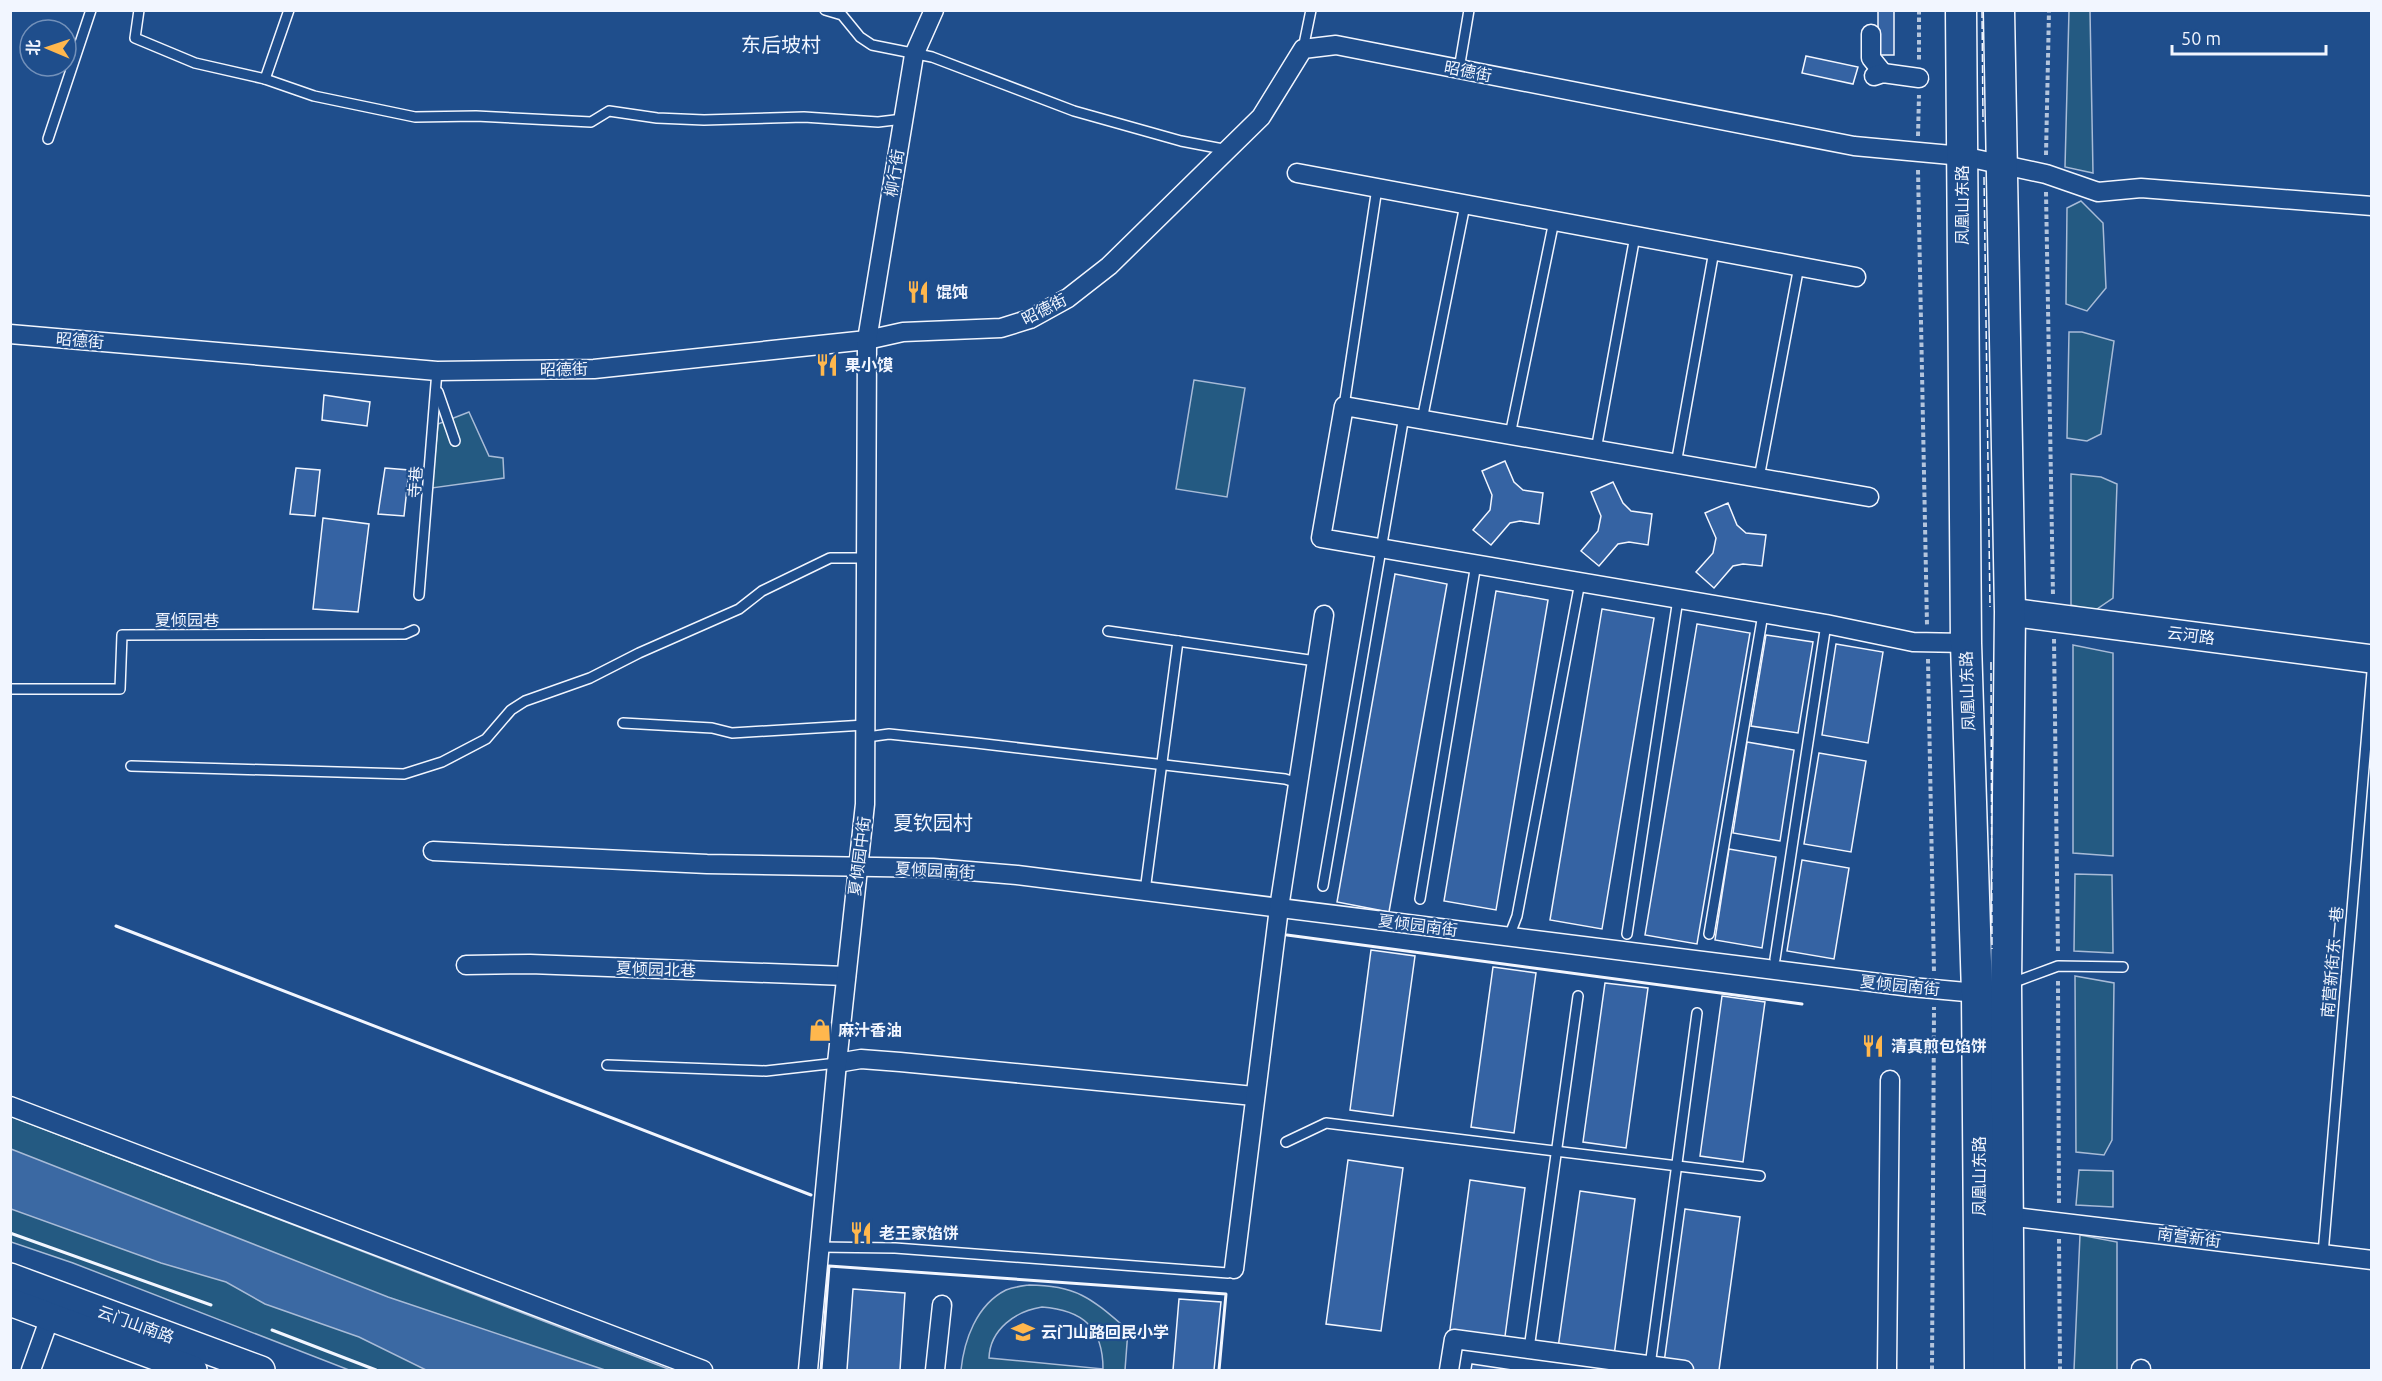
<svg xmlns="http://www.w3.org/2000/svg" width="2382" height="1381" font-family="Ubuntu,'Noto Sans SC',sans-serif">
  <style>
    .green { fill: #245a82; stroke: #a8bbd7; stroke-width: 1.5; fill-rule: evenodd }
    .water { fill: #3b69a3; stroke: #a8bbd7; stroke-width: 1.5 }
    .building { fill: #3563a3; stroke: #f2f6ff; stroke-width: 1.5 }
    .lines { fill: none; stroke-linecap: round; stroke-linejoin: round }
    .lane-casing { stroke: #f2f6ff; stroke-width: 12 }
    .street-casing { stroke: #f2f6ff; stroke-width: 21 }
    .secondary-casing { stroke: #f2f6ff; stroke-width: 30 }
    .primary-casing { stroke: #f2f6ff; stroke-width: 33 }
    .path { stroke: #b3c4dc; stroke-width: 4; stroke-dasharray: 4.5 3; stroke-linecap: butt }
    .lane { stroke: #1f4e8c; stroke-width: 9 }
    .street { stroke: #1f4e8c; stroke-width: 18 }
    .secondary { stroke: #1f4e8c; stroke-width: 27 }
    .primary { stroke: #1f4e8c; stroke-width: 30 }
    .fence { stroke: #f2f6ff; stroke-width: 1.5; stroke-dasharray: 8 3; stroke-linecap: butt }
    .wall { stroke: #f2f6ff; stroke-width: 3 }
    .labels { text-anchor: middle; stroke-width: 4.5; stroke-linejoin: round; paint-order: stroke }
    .street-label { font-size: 16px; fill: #f2f6ff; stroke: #1f4e8c }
    .poi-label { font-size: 16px; font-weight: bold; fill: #f2f6ff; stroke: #1f4e8c; text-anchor: start }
    .quarter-label { font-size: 20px; fill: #f2f6ff; stroke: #1f4e8c }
  </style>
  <rect width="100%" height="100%" fill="#1f4e8c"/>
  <!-- green -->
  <g class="green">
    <path d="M2069,11H2090L2093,173L2065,167Z"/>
    <path d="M2081,201L2103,223L2106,288L2087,311L2066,304L2067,208Z"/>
    <path d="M2069,332H2082L2114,341L2101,434L2087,441L2067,438Z"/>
    <path d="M1194,380L1245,388L1227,497L1176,489Z"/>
    <path d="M469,412L489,456L503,458L504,478L432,488L438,424Z"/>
    <path d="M2071,474L2101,477L2117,484L2113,598L2094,611L2071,605Z"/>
    <path d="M2073,645L2113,653V856L2073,853Z"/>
    <path d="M2075,874L2112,875L2113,953L2074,951Z"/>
    <path d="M2075,976L2114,983L2112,1140L2104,1155L2076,1152Z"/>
    <path d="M10,1116L671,1370H349L73,1263L11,1242Z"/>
    <path d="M2079,1170L2113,1171V1207L2076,1205Z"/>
    <path d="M2080,1235L2117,1242V1370H2074Z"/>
    <path d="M1029,1285C1078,1285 1093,1300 1128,1330L1125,1370H961C964,1341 976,1305 1006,1290C1013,1287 1022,1286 1029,1285ZM1042,1307C1083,1310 1103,1328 1103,1369L989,1358C990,1329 1016,1311 1042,1307Z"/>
  </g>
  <!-- water -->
  <path class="water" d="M11,1149L388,1297L605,1370H426L359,1337L265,1304L226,1282L161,1263L11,1209Z"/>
  <!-- building -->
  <g class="building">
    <rect x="1878" y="10" width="16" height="45"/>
    <path d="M1806,56L1858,67L1853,84L1802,73Z"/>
    <path d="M324,395L370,402L367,426L322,420Z"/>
    <path d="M1505,461L1514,482L1523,490L1543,493L1539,524L1520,521L1510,523L1491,545L1473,530L1490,510L1492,495L1482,471Z"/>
    <path d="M296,468L320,470L315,516L290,514Z"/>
    <path d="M385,468L409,470L404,516L378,514Z"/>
    <path d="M1613,482L1623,503L1631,511L1652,514L1648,545L1629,542L1618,544L1599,566L1581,551L1598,531L1601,516L1591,492Z"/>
    <path d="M1728,503L1737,525L1746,533L1766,535L1762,566L1743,564L1733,566L1714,588L1696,572L1713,553L1716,538L1705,513Z"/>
    <path d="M323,518L369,524L358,612L313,609Z"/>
    <path d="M1395,574L1447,584L1389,912L1337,902Z"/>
    <path d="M1496,591L1548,600L1496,910L1444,901Z"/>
    <path d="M1602,609L1654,618L1602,929L1550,920Z"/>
    <path d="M1697,624L1750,633L1697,944L1645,935Z"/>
    <path d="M1766,635L1813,642L1798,733L1751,726Z"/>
    <path d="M1836,644L1883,652L1868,743L1822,735Z"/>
    <path d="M1747,742L1794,750L1780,841L1733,833Z"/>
    <path d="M1819,753L1866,761L1851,852L1804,844Z"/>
    <path d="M1729,849L1776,857L1762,948L1715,940Z"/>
    <path d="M1802,860L1849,868L1834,959L1787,951Z"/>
    <path d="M1371,950L1415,956L1393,1116L1350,1110Z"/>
    <path d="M1493,967L1536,973L1514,1133L1471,1127Z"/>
    <path d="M1605,983L1648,988L1626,1148L1583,1142Z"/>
    <path d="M1722,996L1765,1002L1743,1162L1700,1156Z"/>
    <path d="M1348,1160L1403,1168L1381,1331L1326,1324Z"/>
    <path d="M1470,1180L1525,1188L1503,1351L1448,1344Z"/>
    <path d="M1580,1191L1635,1199L1613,1363L1557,1355Z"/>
    <path d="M1685,1209L1740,1217L1719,1370H1663Z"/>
    <path d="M853,1289L905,1293L900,1370H847Z"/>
    <path d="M1179,1299L1221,1302L1214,1370H1173Z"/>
    <path d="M1472,1364L1512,1370H1471Z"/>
  </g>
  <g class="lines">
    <!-- lane casing -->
    <g class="lane-casing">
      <g id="lane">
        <path d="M139,10L135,38L195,63L265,79L314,96L415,117L476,116L591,122L609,111L657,118L704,120L804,117L878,122L903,119"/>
        <path d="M825,10L842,15L860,37L872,45L932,57L1074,111L1181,141L1228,150"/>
        <path d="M1303,49L1311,10"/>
        <path d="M1459,69L1469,10"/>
        <path d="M265,79L289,10"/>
        <path d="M48,139L91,10"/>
        <path d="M438,392L455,441"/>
        <path d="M1344,406L1377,188"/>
        <path d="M1422,420L1465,205"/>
        <path d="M1510,435L1554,221"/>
        <path d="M1596,450L1635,236"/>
        <path d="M1676,464L1714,251"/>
        <path d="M1759,478L1799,266"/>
        <path d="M419,595L437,371"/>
        <path d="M1108,631L1316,661"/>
        <path d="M10,689H120L122,635L405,634L414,630"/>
        <path d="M623,723L712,728L732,733L865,725"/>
        <path d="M867,737L889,734L976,743L1285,779L1298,783"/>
        <path d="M131,766L404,774L442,762L486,739L511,710L525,701L590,678L639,653L739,609L762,591L830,558H866"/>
        <path d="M1323,886L1404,416"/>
        <path d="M1145,891L1178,641"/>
        <path d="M1420,899L1476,564"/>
        <path d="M1512,929L1517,916L1580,582"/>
        <path d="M1627,934L1678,599"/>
        <path d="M1709,934L1763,614"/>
        <path d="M1775,959L1826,624"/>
        <path d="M2012,983L2058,966L2123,967"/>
        <path d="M607,1065L766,1071L837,1063"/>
        <path d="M1286,1142L1326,1123L1760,1176"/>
        <path d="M819,1247L895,1248L1228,1273L1234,1269"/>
        <path d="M2323,1254L2372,672"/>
        <path d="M1529,1349L1578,996"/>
        <path d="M1650,1366L1697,1013"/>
      </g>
    </g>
    <!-- street casing -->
    <g class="street-casing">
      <g id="street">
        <path d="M1871,34V58L1883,73"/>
        <path d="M1874,76L1883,73L1919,78"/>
        <path d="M1297,173L1856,277"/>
        <path d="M10,334L437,371L594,369L867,340L903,332L1001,328L1030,319L1068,298L1109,266L1261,117L1303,49L1336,45L1854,146L1962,156L2046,174L2098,192L2141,188L2372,206"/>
        <path d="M1869,497L1344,406L1321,538L1826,624L1913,642L1966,643"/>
        <path d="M433,851L707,864L933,868L1017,875L1911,987L1977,993L1985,991"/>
        <path d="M466,965L530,964L846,976"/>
        <path d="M837,1063L861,1059L900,1062L1254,1096"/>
        <path d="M10,1106L703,1370"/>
        <path d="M2007,1216L2372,1260"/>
        <path d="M1234,1269L1279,908L1324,615"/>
        <path d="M2141,1369V1370"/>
        <path d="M31,1370L50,1317"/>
        <path d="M808,1370L837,1063L865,804L867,340L914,55L934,10"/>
        <path d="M935,1370L942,1305"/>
        <path d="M1449,1370L1454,1339L1684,1370"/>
        <path d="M1887,1370L1890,1080"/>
      </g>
    </g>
    <!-- secondary casing -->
    <g class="secondary-casing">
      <g id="secondary">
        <path d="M2010,612L2372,659"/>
        <path d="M10,1277L261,1370"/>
        <path d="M10,1302L193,1370"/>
      </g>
    </g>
    <!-- primary casing -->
    <g class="primary-casing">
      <g id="primary">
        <path d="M1961,10L1966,643L1977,993L1980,1370"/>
        <path d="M1999,10L2010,612L2006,984L2009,1370"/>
      </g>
    </g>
    <!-- path -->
    <g class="path">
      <path d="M1919,10V61"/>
      <path d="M1918,136L1919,95"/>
      <path d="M2046,155L2049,10"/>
      <path d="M1918,170L1927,625"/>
      <path d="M2046,192L2053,596"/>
      <path d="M2054,639L2058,953"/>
      <path d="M1928,659L1934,973"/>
      <path d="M2058,981L2059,1205"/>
      <path d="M2059,1239L2060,1370"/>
      <path d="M1932,1370L1934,1007"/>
    </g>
    <!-- lane -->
    <use href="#lane" class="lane"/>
    <!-- street -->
    <use href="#street" class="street"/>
    <!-- secondary -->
    <use href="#secondary" class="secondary"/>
    <!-- primary -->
    <use href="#primary" class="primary"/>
    <!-- fence -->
    <g class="fence">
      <path d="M1982,10L1983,122"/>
      <path d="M1984,177L1990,607"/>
      <path d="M1991,662L1992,949"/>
    </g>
    <!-- wall -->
    <g class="wall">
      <path d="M116,926L811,1195"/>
      <path d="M1287,935L1802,1004"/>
      <path d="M10,1233L211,1305"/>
      <path d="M272,1330L376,1370"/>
      <path d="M821,1370L829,1266L1226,1294L1219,1370"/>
    </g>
  </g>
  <!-- icons -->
  <defs>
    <g id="restaurant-bare" transform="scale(1.8)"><path d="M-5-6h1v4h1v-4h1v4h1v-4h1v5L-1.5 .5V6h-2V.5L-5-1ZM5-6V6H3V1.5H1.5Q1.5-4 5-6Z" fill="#ffb74d" stroke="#1f4e8c" stroke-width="2.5" paint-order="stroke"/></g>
    <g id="shop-bare" transform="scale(1.8)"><path d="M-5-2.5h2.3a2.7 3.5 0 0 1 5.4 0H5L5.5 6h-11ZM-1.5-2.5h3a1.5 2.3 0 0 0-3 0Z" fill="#ffb74d" stroke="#1f4e8c" stroke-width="2.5" paint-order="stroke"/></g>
    <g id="school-bare" transform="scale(1.8)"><path d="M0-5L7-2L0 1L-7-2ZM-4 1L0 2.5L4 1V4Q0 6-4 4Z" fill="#ffb74d" stroke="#1f4e8c" stroke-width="2.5" paint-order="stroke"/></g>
  </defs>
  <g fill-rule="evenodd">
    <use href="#restaurant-bare" x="918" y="292"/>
    <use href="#restaurant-bare" x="827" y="365"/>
    <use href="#shop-bare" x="820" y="1030"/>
    <use href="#restaurant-bare" x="1873" y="1046"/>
    <use href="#restaurant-bare" x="861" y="1233"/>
    <use href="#school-bare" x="1023" y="1332"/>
  </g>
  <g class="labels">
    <!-- street labels -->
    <g class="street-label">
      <text transform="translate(1468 71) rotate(11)" y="6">昭德街</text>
      <text transform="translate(894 173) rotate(-81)" y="6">柳行街</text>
      <text transform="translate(1962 205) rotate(-90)" y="6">凤凰山东路</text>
      <text transform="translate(1044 309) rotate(-27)" y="6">昭德街</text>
      <text transform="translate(80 340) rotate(5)" y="6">昭德街</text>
      <text transform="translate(564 369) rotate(-1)" y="6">昭德街</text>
      <text transform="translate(415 482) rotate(-86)" y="6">寺巷</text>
      <text x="187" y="626">夏倾园巷</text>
      <text transform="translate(2191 635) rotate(7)" y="6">云河路</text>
      <text transform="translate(1967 691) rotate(-92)" y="6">凤凰山东路</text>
      <text transform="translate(859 856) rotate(-83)" y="6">夏倾园中街</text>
      <text transform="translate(935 870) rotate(3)" y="6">夏倾园南街</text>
      <text transform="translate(1418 925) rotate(7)" y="6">夏倾园南街</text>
      <text transform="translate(2332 962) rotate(-85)" y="6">南营新街东一巷</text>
      <text transform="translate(656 969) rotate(2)" y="6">夏倾园北巷</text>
      <text transform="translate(1900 985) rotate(6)" y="6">夏倾园南街</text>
      <text transform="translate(1979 1176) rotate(-90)" y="6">凤凰山东路</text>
      <text transform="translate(2189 1237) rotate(7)" y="6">南营新街</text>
      <text transform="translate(136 1324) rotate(20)" y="6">云门山南路</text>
    </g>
    <!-- poi labels -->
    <g class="poi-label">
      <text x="936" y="298">馄饨</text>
      <text x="845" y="371">果小馍</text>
      <text x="838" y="1036">麻汁香油</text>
      <text x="1891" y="1052">清真煎包馅饼</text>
      <text x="879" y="1239">老王家馅饼</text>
      <text x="1041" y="1338">云门山路回民小学</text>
    </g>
    <!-- quarter labels -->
    <g class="quarter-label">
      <text x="781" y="52">东后坡村</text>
      <text x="933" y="830">夏钦园村</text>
    </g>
  </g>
  <!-- border -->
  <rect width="2382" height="1381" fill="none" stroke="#f2f6ff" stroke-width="24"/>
  <!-- north arrow -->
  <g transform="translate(48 48) rotate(272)"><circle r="28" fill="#1f4e8c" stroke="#7391ba" stroke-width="1.5"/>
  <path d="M0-4.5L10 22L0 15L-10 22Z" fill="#ffb74d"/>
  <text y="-9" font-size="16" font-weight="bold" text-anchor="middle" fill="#f2f6ff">北</text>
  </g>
  <!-- scale -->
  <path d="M2172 45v9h154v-9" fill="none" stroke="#f2f6ff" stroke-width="3"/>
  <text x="2181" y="45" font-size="18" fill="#f2f6ff" stroke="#1f4e8c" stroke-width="4.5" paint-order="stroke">50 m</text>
</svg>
